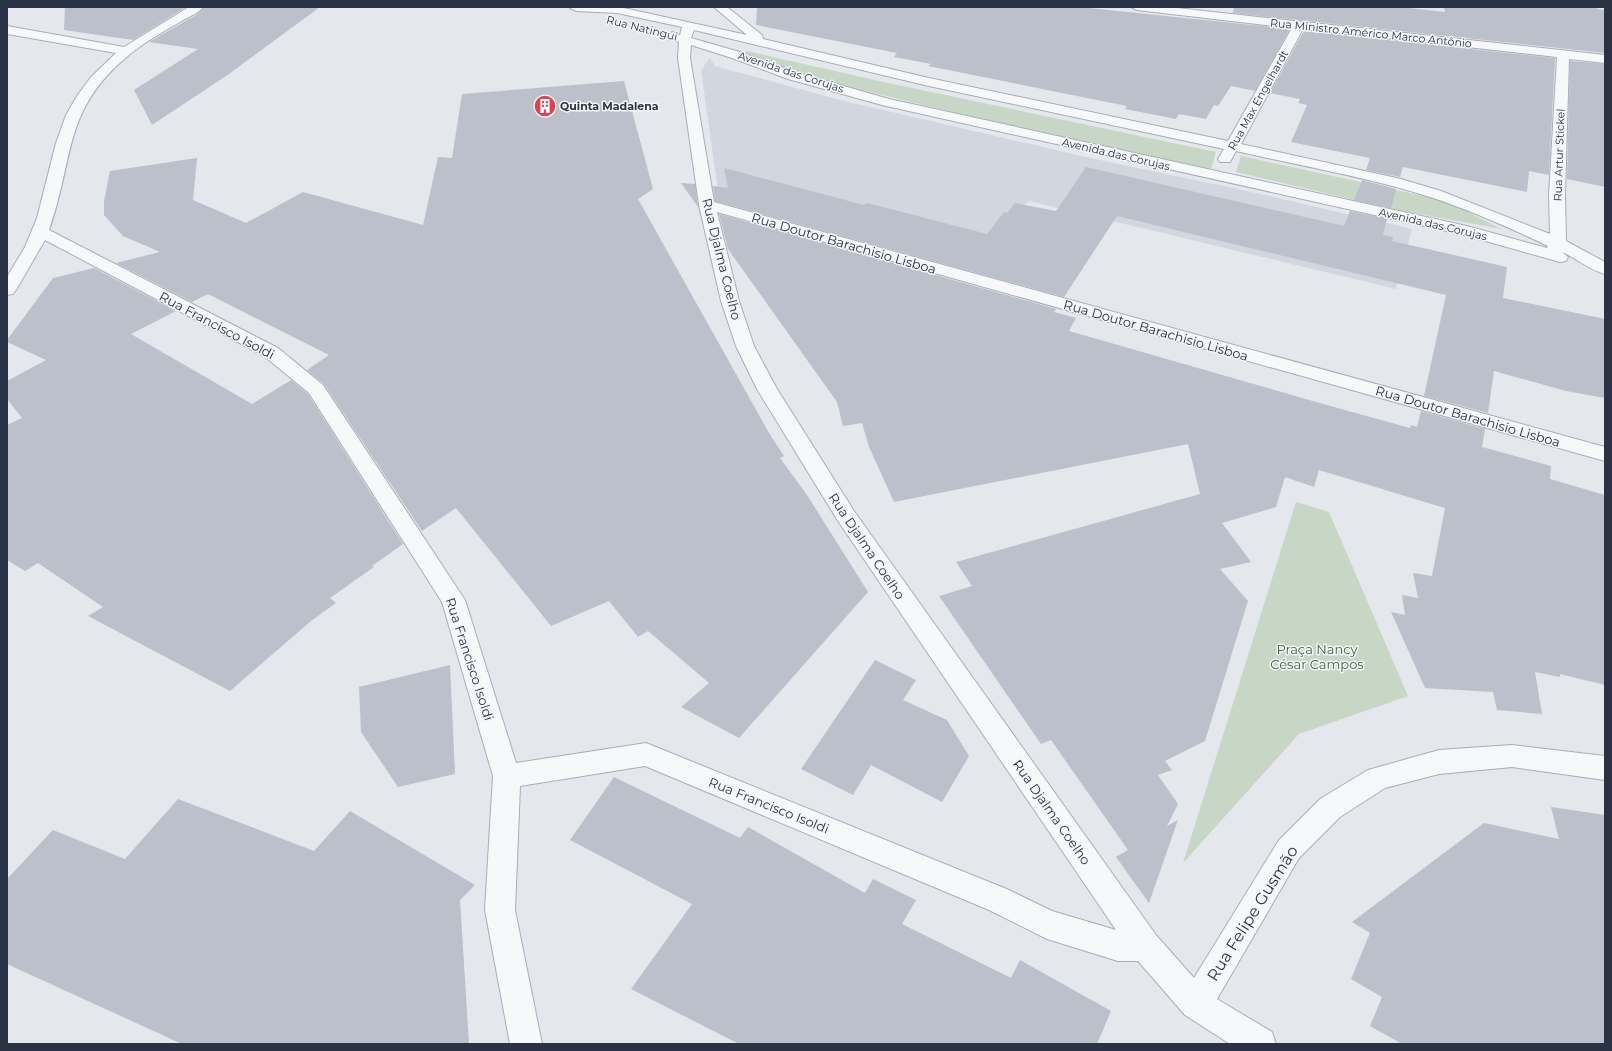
<svg xmlns="http://www.w3.org/2000/svg" width="1612" height="1051" font-family="Montserrat,sans-serif">
  <style>
    .built { fill: #d2d6de }
    .green { fill: #c8d6c5 }
    .building { fill: #bbc0ca }
    .lines { fill: none; stroke-linecap: round; stroke-linejoin: round }
    .minor-casing { stroke: #a8adb7; stroke-width: 2 }
    .minor { fill: #f7f8fa; fill-rule: evenodd }
    .labels { text-anchor: middle; stroke-width: 3; stroke-linejoin: round; paint-order: stroke }
    .far-street-label { font-size: 11px; fill: #2a3346; stroke: #f4f6f9 }
    .far-poi-label { font-size: 11px; font-weight: bold; fill: #2a3346; stroke: #f4f6f9; text-anchor: start }
    .street-label { font-size: 13px; fill: #2a3346; stroke: #f4f6f9 }
    .park-label { font-size: 13px; fill: #3e6237; stroke: #f4f6f9 }
    .near-street-label { font-size: 16px; fill: #2a3346; stroke: #f4f6f9 }
  </style>
  <rect width="100%" height="100%" fill="#e4e7ec"/>
  <!-- built -->
  <path class="built" d="M710,58L715,66L840,100L1090,158L1243,190L1412,229L1396,289L1029,201L964,267L719,197L701,70Z"/>
  <!-- green -->
  <g class="green">
    <path d="M747,51L888,83L1216,152L1211,169L1086,144L799,75L741,57Z"/>
    <path d="M1241,156L1446,201L1501,229L1398,210L1236,172Z"/>
    <path d="M1296,502L1329,512L1408,696L1299,734L1183,863Z"/>
  </g>
  <!-- building -->
  <g class="building">
    <path d="M65,7H186L133,40L64,30Z"/>
    <path d="M204,7H320L229,74L152,125L134,90L198,49L149,42L196,15Z"/>
    <path d="M757,7H1079L1290,29L1255,91L1231,86L1218,106L1214,105L1206,119L1179,114L1176,119L1125,109L1127,106L928,66L931,64L894,57L897,53L756,25Z"/>
    <path d="M1234,7H1400L1445,12L1444,7H1596L1597,9L1605,10V53L1233,13Z"/>
    <path d="M1304,31L1555,58L1549,175L1529,171L1527,192L1403,167L1400,177L1366,170L1370,158L1291,142L1307,105L1298,103L1300,99L1270,93Z"/>
    <path d="M1570,61L1605,64V187L1567,179Z"/>
    <path d="M624,81L653,189L638,199L769,433L784,456L780,458L807,495L868,592L739,738L681,707L709,683L648,631L638,637L609,601L551,626L456,508L422,531L324,384L307,370L329,355L208,294L192,302L116,263L160,252L123,236L104,215V201L110,171L197,158L193,200L246,223L303,192L423,225L438,157L452,158L462,94Z"/>
    <path d="M1086,167L1344,226L1350,211L1387,219L1383,235L1393,237L1392,241L1507,267L1503,298L1605,319V398L1566,391L1494,371L1488,413L1424,396L1446,295L1117,216L1064,297L715,201L713,186L728,188L724,168L864,205L867,203L987,234L1004,212L1007,213L1015,203L1056,211Z"/>
    <path d="M1362,180L1396,189L1391,208L1354,200Z"/>
    <path d="M681,183L695,184L698,207Z"/>
    <path d="M719,214L1056,309L1054,312L1076,318L1069,331L1341,409L1410,428L1411,425L1417,427L1421,411L1485,429L1482,447L1551,466L1550,479L1605,495V685L1560,674V677L1535,672L1542,714L1497,710L1493,692L1425,688L1391,612L1405,615L1402,595L1418,598L1413,573L1432,576L1445,508L1319,470L1314,487L1285,477L1276,507L1222,523L1251,562L1220,569L1248,601L1205,741L1165,761L1172,770L1158,775L1178,804L1167,826L1178,820L1149,903L1116,857L1128,850L1051,740L1041,744L939,596L972,586L956,562L1200,494L1188,444L894,502L869,447L862,423L843,426L837,402L728,249Z"/>
    <path d="M94,268L176,311L131,334L252,404L291,380L308,394L403,544L372,566L374,567L330,598L336,603L311,621L230,691L88,616L103,607L38,563L25,571L7,560V425L22,418L7,399V381L46,360L7,342V340L53,278Z"/>
    <path d="M875,660L916,680L903,700L947,720L969,756L942,802L871,765L853,795L801,769Z"/>
    <path d="M450,665L455,774L398,787L361,732L359,687Z"/>
    <path d="M614,777L740,838L748,827L865,893L873,879L916,900L902,924L1011,978L1020,960L1111,1011L1097,1044H739L631,989L692,904L570,840Z"/>
    <path d="M178,799L314,851L350,811L475,885L460,900L469,1044H182L7,964V879L53,830L125,859Z"/>
    <path d="M1551,807L1605,815V1044H1402L1370,1026L1382,997L1351,979L1370,933L1352,922L1484,823L1559,839Z"/>
  </g>
  <g class="lines">
    <!-- minor casing -->
    <g class="minor-casing">
      <path id="minor" d="M189,7H203C198,14 187,17 180,22C162,32 145,42 129,55C62,110 75,157 49,230L278,348L323,385L465,600L516,763L646,743L1009,890L1052,911L1116,930L838,521L757,389L736,346L721,301L699,205L678,58L679,42L668,39L666,36L672,32L680,35L682,27L617,13L576,11L570,8L619,7L747,35L714,7H727L762,35L763,39L929,78L1228,141L1292,28L1137,10L1131,7H1168L1605,55V63L1569,59L1565,195L1566,241L1605,262V274C1589,270 1576,258 1562,252L1568,257L1566,261L1560,262L1464,235L882,105L788,79L732,58L691,45L690,58L714,202L1605,447V461L717,212L739,301L754,346L777,389L854,511L1156,935L1194,978L1279,840L1320,799L1368,770L1439,750L1512,745L1605,756V780L1512,767L1439,774L1385,788L1340,817L1299,858L1217,999L1272,1032L1276,1044H1230L1185,1015L1138,961H1118L1047,939L989,910L645,766L520,786L515,910L542,1044H510L485,910L493,776L442,602L309,393L264,356L45,240L16,290L13,294L7,295V277L25,247L37,218L56,143L66,115L77,96L91,77L116,53L7,34V26L124,47ZM1303,29L1557,57L1549,195L1550,234L1441,191L1401,179L1241,144ZM694,30L929,86L1224,149L1218,159L1220,162H1230L1236,151C1301,166 1367,177 1430,197C1470,210 1510,228 1548,246L1547,248L1467,226L889,99L798,73L740,52L691,38Z"/>
    </g>
    <!-- minor -->
    <use href="#minor" class="minor"/>
  </g>
  <!-- icons -->
  <defs>
    <g id="building-disc" transform="scale(1.15)"><circle r="9.5" fill="#d44556" stroke="#f4f6f9"/><path d="M-4-6H4V6H1V3H-1V6H-4ZM-2.5-4.3h1.7v1.8h-1.7ZM.8-4.3h1.7v1.8H.8ZM-2.5-1h1.7V.8h-1.7ZM.8-1h1.7V.8H.8Z" fill="#fff"/></g>
  </defs>
  <g fill-rule="evenodd">
    <use href="#building-disc" x="545" y="106"/>
  </g>
  <g class="labels">
    <!-- far-street labels -->
    <g class="far-street-label">
      <text transform="translate(642 28) rotate(14)" y="4">Rua Natingui</text>
      <text transform="translate(1371 33) rotate(6)" y="4">Rua Ministro Américo Marco Antônio</text>
      <text transform="translate(791 72) rotate(18)" y="4">Avenida das Corujas</text>
      <text transform="translate(1258 100) rotate(-61)" y="4">Rua Max Engelhardt</text>
      <text transform="translate(1116 154) rotate(13)" y="4">Avenida das Corujas</text>
      <text transform="translate(1559 155) rotate(-88)" y="4">Rua Artur Stickel</text>
      <text transform="translate(1433 224) rotate(13)" y="4">Avenida das Corujas</text>
    </g>
    <!-- far-poi labels -->
    <g class="far-poi-label">
      <text x="560" y="110">Quinta Madalena</text>
    </g>
    <!-- street labels -->
    <g class="street-label">
      <text transform="translate(844 243) rotate(16)" y="5">Rua Doutor Barachisio Lisboa</text>
      <text transform="translate(722 259) rotate(76)" y="5">Rua Djalma Coelho</text>
      <text transform="translate(217 325) rotate(28)" y="5">Rua Francisco Isoldi</text>
      <text transform="translate(1156 330) rotate(16)" y="5">Rua Doutor Barachisio Lisboa</text>
      <text transform="translate(1468 416) rotate(16)" y="5">Rua Doutor Barachisio Lisboa</text>
      <text transform="translate(867 546) rotate(56)" y="5">Rua Djalma Coelho</text>
      <text transform="translate(470 659) rotate(72)" y="5">Rua Francisco Isoldi</text>
      <text transform="translate(769 805) rotate(22)" y="5">Rua Francisco Isoldi</text>
      <text transform="translate(1052 812) rotate(55)" y="5">Rua Djalma Coelho</text>
    </g>
    <!-- park labels -->
    <g class="park-label">
      <text x="1317" y="654">Praça Nancy<tspan x="1317" dy="15">César Campos</tspan></text>
    </g>
    <!-- near-street labels -->
    <g class="near-street-label">
      <text transform="translate(1252 913) rotate(-58)" y="6">Rua Felipe Gusmão</text>
    </g>
  </g>
  <!-- border -->
  <rect width="1612" height="1051" fill="none" stroke="#2a3346" stroke-width="16"/>
</svg>
